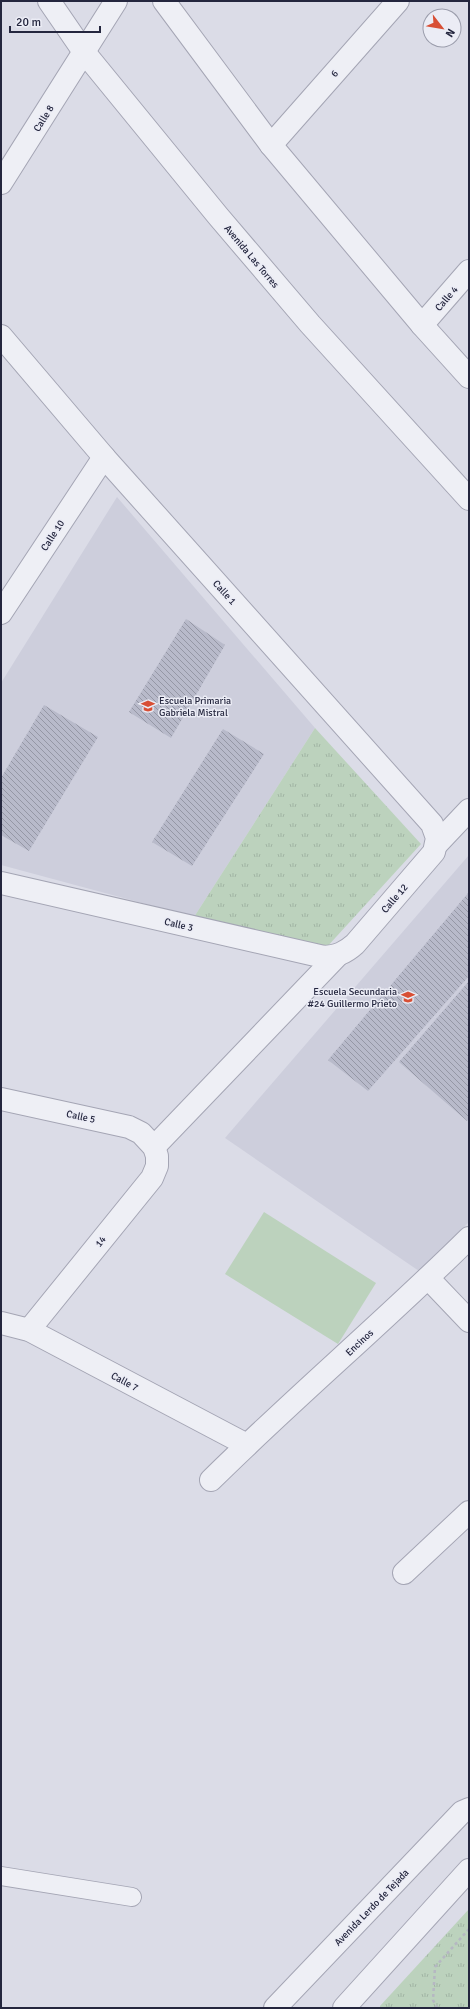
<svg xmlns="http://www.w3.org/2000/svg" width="470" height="2009" font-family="Signika,sans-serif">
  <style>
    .built { fill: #cdcedc }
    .green { fill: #bcd2bd }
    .park { fill: url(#park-tufts) }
    .building { fill: url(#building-back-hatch) }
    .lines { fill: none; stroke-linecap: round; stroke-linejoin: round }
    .service-casing { stroke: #a4a5b4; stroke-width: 20 }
    .pedestrian-casing { stroke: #a4a5b4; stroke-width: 24 }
    .minor-casing { stroke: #a4a5b4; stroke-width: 24 }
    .tertiary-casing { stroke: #a4a5b4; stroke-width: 24 }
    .path { stroke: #b5b7c2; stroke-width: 2.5; stroke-dasharray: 3 3; stroke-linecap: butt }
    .service { stroke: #eeeff5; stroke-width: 18 }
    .pedestrian { stroke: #eeeff5; stroke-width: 22 }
    .minor { stroke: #eeeff5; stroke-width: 22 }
    .tertiary { stroke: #eeeff5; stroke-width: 22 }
    .labels { text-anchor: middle; stroke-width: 3; stroke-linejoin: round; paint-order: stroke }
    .street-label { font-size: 10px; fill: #24263e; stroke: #ebecf5 }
    .poi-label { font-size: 10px; fill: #24263e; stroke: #ebecf5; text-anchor: start }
  </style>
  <defs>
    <pattern id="park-tufts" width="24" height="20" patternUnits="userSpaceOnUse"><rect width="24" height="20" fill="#bcd2bd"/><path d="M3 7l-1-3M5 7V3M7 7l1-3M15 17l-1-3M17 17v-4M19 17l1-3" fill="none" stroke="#a1b4a4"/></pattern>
    <pattern id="building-back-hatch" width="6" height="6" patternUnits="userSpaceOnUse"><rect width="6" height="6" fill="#b8baca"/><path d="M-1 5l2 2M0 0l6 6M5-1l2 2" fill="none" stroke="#9597a5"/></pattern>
  </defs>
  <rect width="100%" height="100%" fill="#dbdce7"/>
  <!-- built -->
  <g class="built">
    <path d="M117,497L315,728L194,917L1,865V683Z"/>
    <path d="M469,855V1222L419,1271L225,1138Z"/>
  </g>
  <!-- green -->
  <path class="green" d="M264,1212L376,1283L338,1344L225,1274Z"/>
  <!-- park -->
  <g class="park">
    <path d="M315,728L421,844L326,948L194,917Z"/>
    <path d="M469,1909V2008H380V2006Z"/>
  </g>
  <!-- building -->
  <g class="building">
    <path d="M186,619L225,645L171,738L129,712Z"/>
    <path d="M44,705L98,737L29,851L1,835V778Z"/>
    <path d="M223,729L264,754L192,866L152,842Z"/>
    <path d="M469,892V976L368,1091L328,1060Z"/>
    <path d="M469,981V1119L467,1121L399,1062Z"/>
  </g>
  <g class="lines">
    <!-- service casing -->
    <g class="service-casing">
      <path id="service" d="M1,1876L132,1897"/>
    </g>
    <!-- pedestrian casing -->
    <g class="pedestrian-casing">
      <g id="pedestrian">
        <path d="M436,845L469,810"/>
        <path d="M154,1147L338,955"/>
      </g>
    </g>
    <!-- minor casing -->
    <g class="minor-casing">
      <g id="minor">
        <path d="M271,145L398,1"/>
        <path d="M1,183L116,1"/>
        <path d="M422,325L469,271"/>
        <path d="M1,336L104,457L432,824L437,838L434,852L355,944C345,953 337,956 324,957L1,883"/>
        <path d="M1,613L104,457"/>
        <path d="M1,1099L129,1127L141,1133L154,1147L157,1156V1166L152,1178L29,1330"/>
        <path d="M428,1278L469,1321"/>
        <path d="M1,1323L29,1330L247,1445"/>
        <path d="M211,1480C295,1397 385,1321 469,1238"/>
        <path d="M404,1573L469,1512"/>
      </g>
    </g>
    <!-- tertiary casing -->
    <g class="tertiary-casing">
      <g id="tertiary">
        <path d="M49,1L84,52L218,216L310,324L469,499"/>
        <path d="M164,1L271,145L422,325L469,377"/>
        <path d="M275,2008L462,1812L469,1809"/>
        <path d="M344,2008L469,1870"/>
      </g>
    </g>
    <!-- path -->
    <path class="path" d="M437,2008L433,2000L435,1967L469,1929"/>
    <!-- service -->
    <use href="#service" class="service"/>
    <!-- pedestrian -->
    <use href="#pedestrian" class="pedestrian"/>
    <!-- minor -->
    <use href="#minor" class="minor"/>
    <!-- tertiary -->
    <use href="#tertiary" class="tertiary"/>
  </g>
  <!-- icons -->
  <defs>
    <g id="school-bare" transform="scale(1.08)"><path d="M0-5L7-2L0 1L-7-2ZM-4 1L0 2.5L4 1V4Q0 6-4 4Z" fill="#d84f35" stroke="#ebecf5" stroke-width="2.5" paint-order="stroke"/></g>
  </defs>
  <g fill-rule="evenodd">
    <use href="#school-bare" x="148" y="706"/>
    <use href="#school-bare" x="408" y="997"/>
  </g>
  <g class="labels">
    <!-- street labels -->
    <g class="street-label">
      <text transform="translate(334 73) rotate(-49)" y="4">6</text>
      <text transform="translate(43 118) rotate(-58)" y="4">Calle 8</text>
      <text transform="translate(252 256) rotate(50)" y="4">Avenida Las Torres</text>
      <text transform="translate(446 298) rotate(-49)" y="4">Calle 4</text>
      <text transform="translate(52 535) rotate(-57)" y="4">Calle 10</text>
      <text transform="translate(225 592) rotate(48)" y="4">Calle 1</text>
      <text transform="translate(394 898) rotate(-49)" y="4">Calle 12</text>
      <text transform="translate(179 924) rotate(13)" y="4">Calle 3</text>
      <text transform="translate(81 1116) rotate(12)" y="4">Calle 5</text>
      <text transform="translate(100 1241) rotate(-51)" y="4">14</text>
      <text transform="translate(359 1342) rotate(-43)" y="4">Encinos</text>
      <text transform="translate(125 1381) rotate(28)" y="4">Calle 7</text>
      <text transform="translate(371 1907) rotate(-46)" y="4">Avenida Lerdo de Tejada</text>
    </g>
    <!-- poi labels -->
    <g class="poi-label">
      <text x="159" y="704">Escuela Primaria<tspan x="159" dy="12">Gabriela Mistral</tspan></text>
      <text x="397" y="995" text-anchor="end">Escuela Secundaria<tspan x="397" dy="12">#24 Guillermo Prieto</tspan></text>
    </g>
  </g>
  <!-- border -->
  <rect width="470" height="2009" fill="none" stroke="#24263e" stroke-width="4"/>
  <!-- north arrow -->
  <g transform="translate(442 28) rotate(121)"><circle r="19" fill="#ebecf5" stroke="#9b9dac"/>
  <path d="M0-3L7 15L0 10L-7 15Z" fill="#d84f35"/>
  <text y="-6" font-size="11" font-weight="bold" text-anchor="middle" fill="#24263e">N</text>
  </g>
  <!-- scale -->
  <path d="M10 26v6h90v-6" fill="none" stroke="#24263e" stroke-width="2"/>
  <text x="16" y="26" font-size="12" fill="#24263e" stroke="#ebecf5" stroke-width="3" paint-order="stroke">20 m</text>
</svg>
